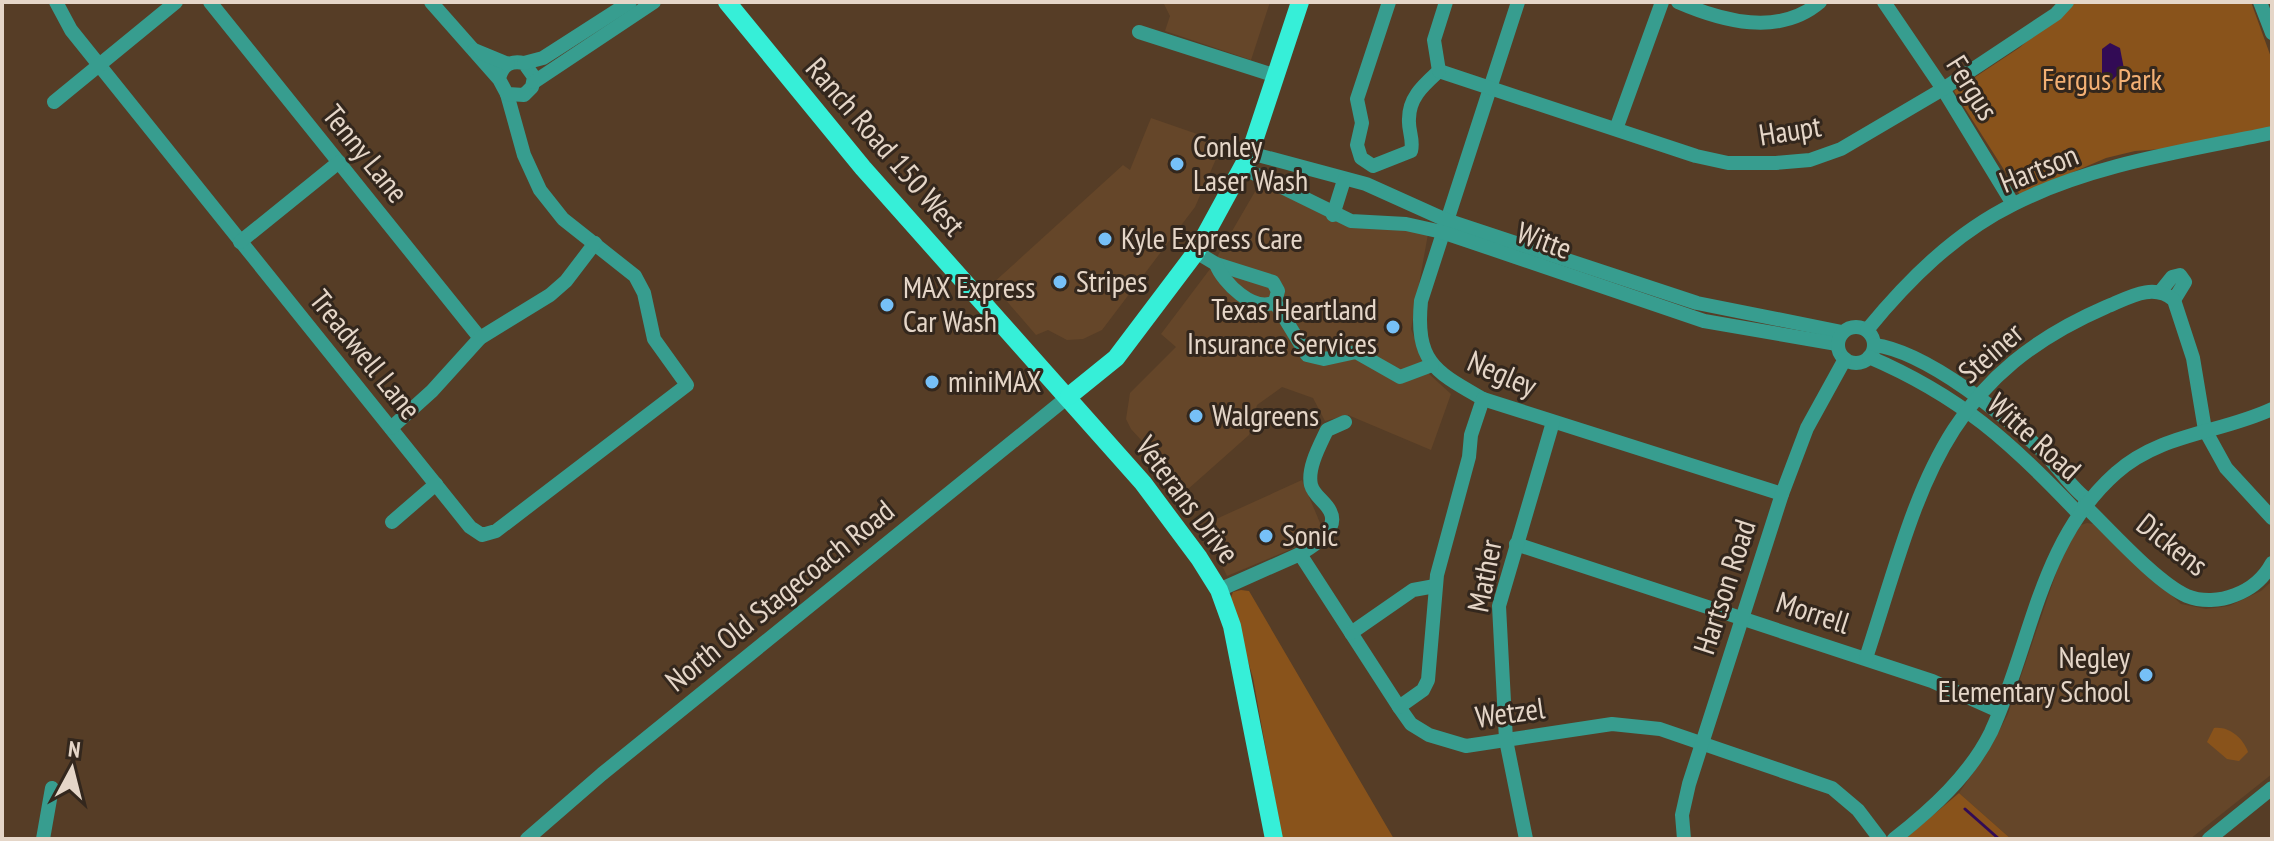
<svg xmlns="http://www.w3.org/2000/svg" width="2274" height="841" font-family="'PT Sans Narrow',sans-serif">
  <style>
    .built { fill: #654629 }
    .green { fill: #89531b }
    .water { fill: #320b55 }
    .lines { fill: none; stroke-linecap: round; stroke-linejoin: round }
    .stream { stroke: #320b55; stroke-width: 3 }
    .minor { stroke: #379d8f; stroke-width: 14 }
    .major { stroke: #36efd8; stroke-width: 18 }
    .poi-dot { fill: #76c0f7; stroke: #33271d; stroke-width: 3 }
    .labels { text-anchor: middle; stroke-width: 6; stroke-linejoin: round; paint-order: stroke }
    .park-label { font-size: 30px; fill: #f3b074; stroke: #33271d }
    .street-label { font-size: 30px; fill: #e5d6c8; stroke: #33271d }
    .poi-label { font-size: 30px; fill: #e5d6c8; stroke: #33271d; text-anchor: start }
  </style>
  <rect width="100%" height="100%" fill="#563d26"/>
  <!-- built -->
  <g class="built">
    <path d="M1163,2H1270L1251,60L1165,31L1170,16Z"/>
    <path d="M1151,118L1223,143L1195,207L1102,330L1083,339L1067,340L1048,330L1036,335L992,284L1123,165L1130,170Z"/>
    <path d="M1260,183L1329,218L1428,234L1411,329L1429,374L1451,394L1431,450L1348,415L1325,421L1313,398L1282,387L1257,405L1249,435L1187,490L1131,429L1126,419L1130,393L1176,347L1161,334L1210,269Z"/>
    <path d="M1302,480L1323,530L1306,543L1227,576L1203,525Z"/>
    <path d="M2087,523L2093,524L2181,604L2206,609L2229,606L2261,591L2272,581V774L2190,839H2011L1959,793L1989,750L2008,714L2063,553L2081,525Z"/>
  </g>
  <!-- green -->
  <g class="green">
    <path d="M2073,2H2251L2272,60V129L2175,148L2135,151L2106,158L2020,195L1954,91L2019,48Z"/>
    <path d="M1241,590L1249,591L1394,839H1282L1253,678L1230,600L1233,592Z"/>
    <path d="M2214,728C2229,726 2243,738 2248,752L2239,761L2227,759L2207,742Z"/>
    <path d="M1959,793L2011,839H1905Z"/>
  </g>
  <!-- water -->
  <path class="water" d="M2110,43L2120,48L2124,69L2109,83L2102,81V49Z"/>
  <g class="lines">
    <!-- stream -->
    <path class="stream" d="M1965,809L1999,839"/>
    <!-- minor -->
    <g class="minor">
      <path d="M56,2L71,30L470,527L482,535L496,531L687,385L654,339L644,293L635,276L563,219L540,190L524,155L507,94"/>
      <path d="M210,2L480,338"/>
      <path d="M431,2L499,79L507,94L524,95L532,87L534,77L524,63C511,60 502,65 499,79"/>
      <path d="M1389,2L1357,99L1362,123L1357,145L1361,158L1373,166L1411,151C1414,139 1408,131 1409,119C1409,97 1424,85 1439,71"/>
      <path d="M1518,2L1421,301C1415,363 1436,372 1483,399L1782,494"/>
      <path d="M1678,2C1722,21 1779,37 1820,2"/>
      <path d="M1884,2L1943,89L2013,204"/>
      <path d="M2260,2L2272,33"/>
      <path d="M1139,32L1276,76"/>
      <path d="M474,50L508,64"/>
      <path d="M524,63L543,58L630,2"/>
      <path d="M1439,71L1696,156L1728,163H1776L1810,160L1841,149L1943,89L2056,14L2067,2"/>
      <path d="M1439,71L1434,40L1446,2"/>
      <path d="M534,82L654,2"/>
      <path d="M54,102L176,2"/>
      <path d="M1616,129L1662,2"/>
      <path d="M1250,153L1366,184L1446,220L1697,303L1842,332"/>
      <path d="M1243,168L1351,221L1406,224L1442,232L1704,321L1837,344"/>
      <path d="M1333,215L1344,180"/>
      <path d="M240,242L339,162"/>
      <path d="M1196,252L1216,264L1273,282L1278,291L1275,302L1307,355L1324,359L1356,352L1400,377L1432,365"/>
      <path d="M1216,264C1223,283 1254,313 1275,302"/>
      <path d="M2160,292L2172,277L2180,275L2185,282L2174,300"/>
      <circle cx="1856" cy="345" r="18"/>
      <path d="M1867,330C1908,280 1955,233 2014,204C2093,164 2186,151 2272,133"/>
      <path d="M1874,345C1926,351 2009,418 2046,455C2060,469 2072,489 2088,500"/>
      <path d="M1869,357C1960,396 2011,442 2078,513"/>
      <path d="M391,428L432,391L480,338L550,295L566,281L595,243"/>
      <path d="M2084,505C2109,529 2157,583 2187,596C2202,602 2220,601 2235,595C2251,589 2264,578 2272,563"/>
      <path d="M392,522L436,484"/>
      <path d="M1516,544L1932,681L1999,711"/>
      <path d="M1300,554C1313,546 1340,530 1330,511C1325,501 1314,496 1311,485C1307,468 1320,445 1327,430L1345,422"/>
      <path d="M1219,590L1300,554L1399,707L1411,724L1429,735L1466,746L1612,724L1660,729L1832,788L1858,810L1880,839"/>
      <path d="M1351,633L1413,590L1435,586"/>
      <path d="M1866,658C1919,497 1935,381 2106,307C2128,298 2153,282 2174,300L2193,358L2205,430L2226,468L2272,518"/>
      <path d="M1399,707L1423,690L1428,680L1437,575L1469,457L1471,435L1483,399"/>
      <path d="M43,839L52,788"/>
      <path d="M527,839L602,774L1069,396"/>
      <path d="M1526,839L1506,740L1499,606L1553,422"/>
      <path d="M1684,839L1682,815L1689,784L1782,494L1807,428L1845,359"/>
      <path d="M1894,839C1931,810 1970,775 1991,732C2032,643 2039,541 2116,473C2161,433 2221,433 2272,409"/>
      <path d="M2209,839L2272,788"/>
    </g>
    <!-- major -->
    <g class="major">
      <path d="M727,2L863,168L1143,483L1199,558L1219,590L1232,626L1274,839"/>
      <path d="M1069,396L1116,358L1196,252L1250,153L1300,2"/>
    </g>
  </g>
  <!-- markers -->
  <g class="poi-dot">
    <circle cx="1177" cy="164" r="8"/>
    <circle cx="1105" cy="239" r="8"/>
    <circle cx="1060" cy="282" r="8"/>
    <circle cx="887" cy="305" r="8"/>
    <circle cx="1393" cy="327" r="8"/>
    <circle cx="932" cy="382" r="8"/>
    <circle cx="1196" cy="416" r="8"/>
    <circle cx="1266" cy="536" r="8"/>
    <circle cx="2146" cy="675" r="8"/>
  </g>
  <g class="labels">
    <!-- park labels -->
    <g class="park-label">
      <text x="2102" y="90">Fergus Park</text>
    </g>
    <!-- street labels -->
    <g class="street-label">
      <text transform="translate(1972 88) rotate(58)" y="10">Fergus</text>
      <text transform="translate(1790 131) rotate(-9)" y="10">Haupt</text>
      <text transform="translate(885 147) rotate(49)" y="10">Ranch Road 150 West</text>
      <text transform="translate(365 154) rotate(51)" y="10">Tenny Lane</text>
      <text transform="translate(2039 169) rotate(-22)" y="10">Hartson</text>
      <text transform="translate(1544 241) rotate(20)" y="10">Witte</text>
      <text transform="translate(1991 353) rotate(-41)" y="10">Steiner</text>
      <text transform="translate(365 355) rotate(51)" y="10">Treadwell Lane</text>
      <text transform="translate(1502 374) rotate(23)" y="10">Negley</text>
      <text transform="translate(2034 437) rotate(42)" y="10">Witte Road</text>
      <text transform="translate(1187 500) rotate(53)" y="10">Veterans Drive</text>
      <text transform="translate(2172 545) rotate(38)" y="10">Dickens</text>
      <text transform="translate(1485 576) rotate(-79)" y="10">Mather</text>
      <text transform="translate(1725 587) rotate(-72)" y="10">Hartson Road</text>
      <text transform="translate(780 596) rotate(-39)" y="10">North Old Stagecoach Road</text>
      <text transform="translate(1813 613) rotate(18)" y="10">Morrell</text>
      <text transform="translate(1510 713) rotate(-8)" y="10">Wetzel</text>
    </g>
    <!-- poi labels -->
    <g class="poi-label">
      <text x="1193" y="157">Conley<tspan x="1193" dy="34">Laser Wash</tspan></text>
      <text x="1121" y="249">Kyle Express Care</text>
      <text x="1076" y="292">Stripes</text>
      <text x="903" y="298">MAX Express<tspan x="903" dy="34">Car Wash</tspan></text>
      <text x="1377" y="320" text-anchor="end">Texas Heartland<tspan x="1377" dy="34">Insurance Services</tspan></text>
      <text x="948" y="392">miniMAX</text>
      <text x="1212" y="426">Walgreens</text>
      <text x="1282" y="546">Sonic</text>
      <text x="2130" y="668" text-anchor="end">Negley<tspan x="2130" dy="34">Elementary School</tspan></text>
    </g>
  </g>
  <!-- border -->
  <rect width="2274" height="841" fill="none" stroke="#e5d6c8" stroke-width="8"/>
  <!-- north arrow -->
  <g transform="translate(72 769) rotate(7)" stroke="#33271d" stroke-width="6" paint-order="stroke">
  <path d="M0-6L14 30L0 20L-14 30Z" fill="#e5d6c8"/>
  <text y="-12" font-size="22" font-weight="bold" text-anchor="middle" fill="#e5d6c8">N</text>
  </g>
</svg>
